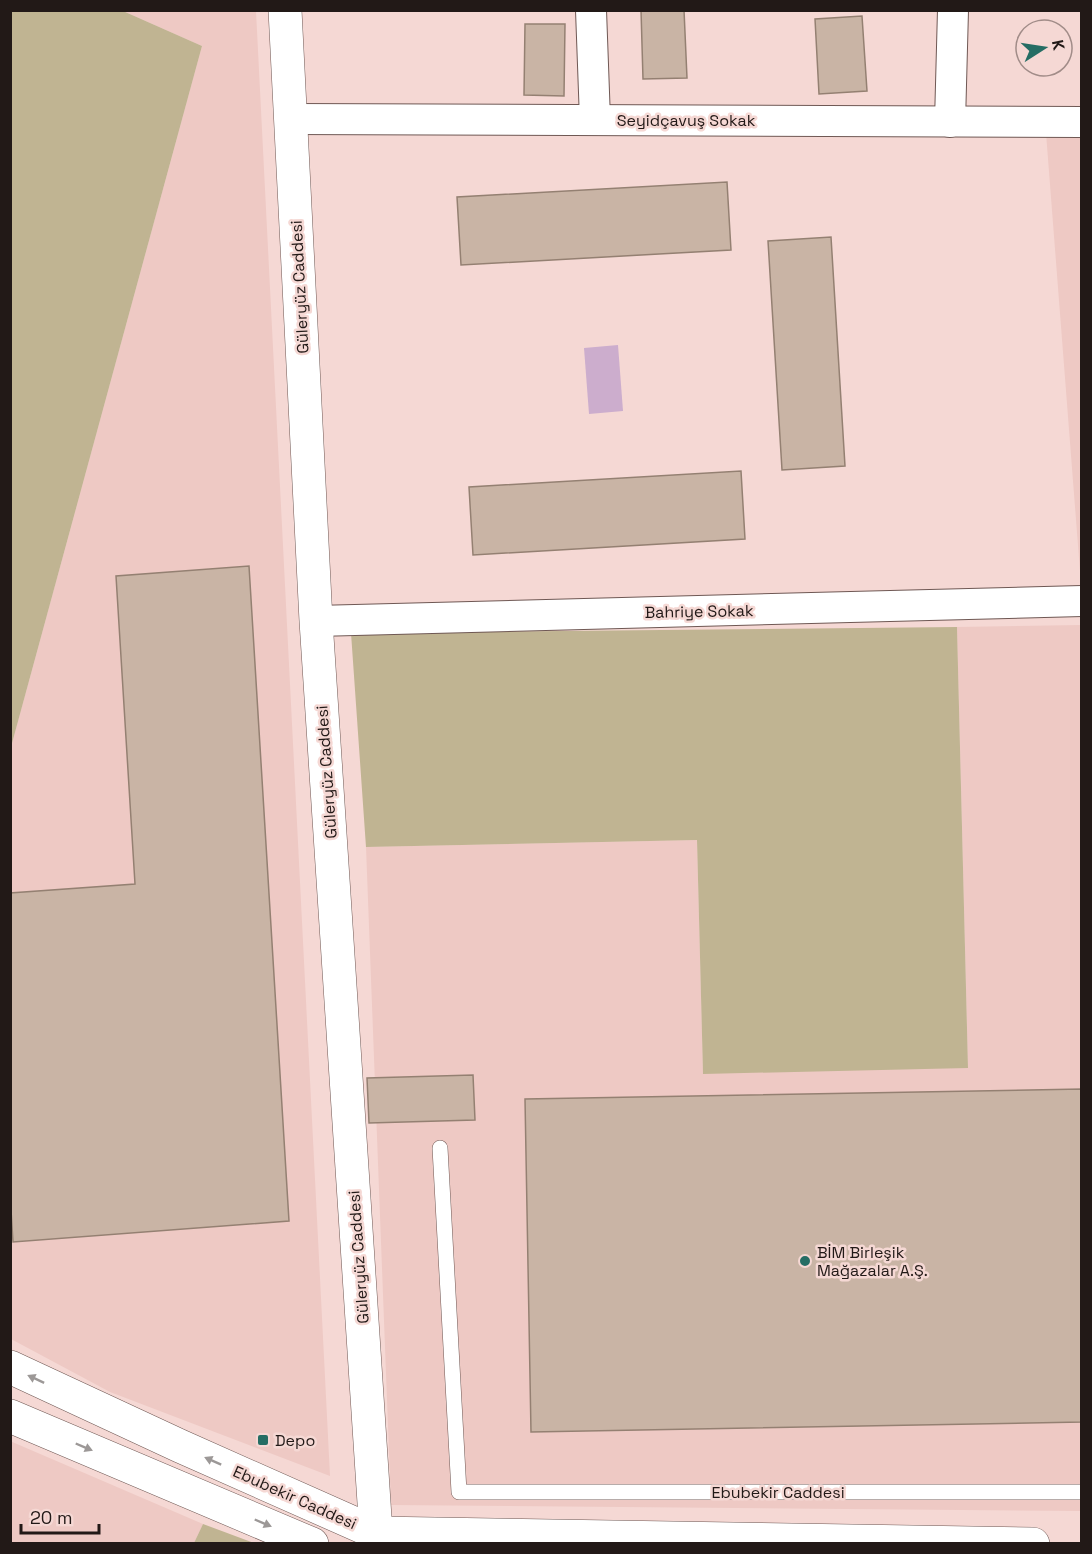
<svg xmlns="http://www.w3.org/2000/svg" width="1092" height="1554" font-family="'Space Grotesk',sans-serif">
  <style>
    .built { fill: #eec9c4 }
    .green { fill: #c0b492 }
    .water { fill: #ccadcd }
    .building { fill: #c9b4a5; stroke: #948072; stroke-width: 1.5 }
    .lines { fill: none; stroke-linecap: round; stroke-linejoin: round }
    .service-casing { stroke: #6f5854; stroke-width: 16 }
    .minor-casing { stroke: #6f5854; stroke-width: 32 }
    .tertiary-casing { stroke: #6f5854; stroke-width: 34 }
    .secondary-casing { stroke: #6f5854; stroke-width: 34 }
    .service { stroke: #fff; stroke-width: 15 }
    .minor { stroke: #fff; stroke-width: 30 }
    .tertiary { stroke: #fff; stroke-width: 33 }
    .secondary { stroke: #fff; stroke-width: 33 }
    .oneway { fill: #9c9897 }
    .poi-dot { fill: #256d64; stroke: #f5d8d4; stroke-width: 2 }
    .labels { text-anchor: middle; stroke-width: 5; stroke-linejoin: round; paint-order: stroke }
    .street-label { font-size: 16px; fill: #221917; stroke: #f5d8d4 }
    .poi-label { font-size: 16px; fill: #221917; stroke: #f5d8d4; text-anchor: start }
  </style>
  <rect width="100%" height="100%" fill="#f5d8d4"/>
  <!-- built -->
  <g class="built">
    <path d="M123,11H256L330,1476L110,1392L11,1339V747L202,46Z"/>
    <path d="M1046,133H1081V584Z"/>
    <path d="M1081,625V1511L391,1505L366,847L697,840L703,1073L968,1067L957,627Z"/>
    <path d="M10,1441L203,1524L194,1543H11Z"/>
  </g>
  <!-- green -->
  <g class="green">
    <path d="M11,10L123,11L202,46L11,747Z"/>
    <path d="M957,627L968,1068L703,1074L697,840L366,847L351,633Z"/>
    <path d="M203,1524L254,1543H194Z"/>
  </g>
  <!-- water -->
  <path class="water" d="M618,345L623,411L589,414L584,348Z"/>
  <!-- building -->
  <g class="building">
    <path d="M641,10H684L687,78L643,79Z"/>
    <path d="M862,16L867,91L819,94L815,19Z"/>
    <path d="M525,24H565L564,96L524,95Z"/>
    <path d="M727,182L731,250L461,265L457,197Z"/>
    <path d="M831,237L845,466L782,470L768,241Z"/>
    <path d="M741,471L745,539L473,555L469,487Z"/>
    <path d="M249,566L289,1221L13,1242L10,1194V893L135,884L116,576Z"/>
    <path d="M473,1075L475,1120L369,1123L367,1078Z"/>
    <path d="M1082,1089V1422L531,1432L525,1099Z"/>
  </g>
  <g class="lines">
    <!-- service casing -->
    <g class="service-casing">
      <path id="service" d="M440,1148L459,1492H1082"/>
    </g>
    <!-- minor casing -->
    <g class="minor-casing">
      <g id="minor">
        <path d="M591,10L595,120"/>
        <path d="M291,119L1082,122"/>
        <path d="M950,122L953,10"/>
        <path d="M316,621L1082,601"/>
      </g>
    </g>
    <!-- tertiary casing -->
    <g class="tertiary-casing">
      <path id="tertiary" d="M285,10L316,621L376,1533"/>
    </g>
    <!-- secondary casing -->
    <g class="secondary-casing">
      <g id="secondary">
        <path d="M10,1367L180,1446L376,1533L1033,1544"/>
        <path d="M10,1416L312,1544"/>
      </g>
    </g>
    <!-- service -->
    <use href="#service" class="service"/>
    <!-- minor -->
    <use href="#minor" class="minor"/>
    <!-- tertiary -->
    <use href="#tertiary" class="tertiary"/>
    <!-- secondary -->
    <use href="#secondary" class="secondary"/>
  </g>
  <!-- one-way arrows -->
  <defs><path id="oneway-solid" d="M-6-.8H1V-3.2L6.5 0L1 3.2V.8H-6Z" transform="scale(1.5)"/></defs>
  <g class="oneway">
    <use href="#oneway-solid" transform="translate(36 1379) rotate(-155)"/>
    <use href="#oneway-solid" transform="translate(84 1447) rotate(23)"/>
    <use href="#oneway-solid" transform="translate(213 1461) rotate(-156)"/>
    <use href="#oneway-solid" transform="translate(263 1523) rotate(23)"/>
  </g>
  <!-- markers -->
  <g class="poi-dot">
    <circle cx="805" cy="1261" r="6"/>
    <rect x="257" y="1434" width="12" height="12" rx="3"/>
  </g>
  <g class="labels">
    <!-- street labels -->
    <g class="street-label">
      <text x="686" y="126">Seyidçavuş Sokak</text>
      <text transform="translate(299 287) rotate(-93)" y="6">Güleryüz Caddesi</text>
      <text transform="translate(699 611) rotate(-1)" y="6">Bahriye Sokak</text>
      <text transform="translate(326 772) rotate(-94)" y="6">Güleryüz Caddesi</text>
      <text transform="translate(358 1257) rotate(-94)" y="6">Güleryüz Caddesi</text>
      <text x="778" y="1498">Ebubekir Caddesi</text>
      <text transform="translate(295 1497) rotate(24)" y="6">Ebubekir Caddesi</text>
    </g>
    <!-- poi labels -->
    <g class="poi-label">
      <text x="817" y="1258">BİM Birleşik<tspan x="817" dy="18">Mağazalar A.Ş.</tspan></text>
      <text x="275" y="1446">Depo</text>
    </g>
  </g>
  <!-- border -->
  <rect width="1092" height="1554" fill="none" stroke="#221917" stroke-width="24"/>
  <!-- north arrow -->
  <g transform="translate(1044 48) rotate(78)"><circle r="28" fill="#f5d8d4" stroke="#a18c88" stroke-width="1.5"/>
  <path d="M0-4.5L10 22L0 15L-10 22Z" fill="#256d64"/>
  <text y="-9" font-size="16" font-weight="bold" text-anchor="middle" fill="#221917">K</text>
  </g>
  <!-- scale -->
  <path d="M21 1524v9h78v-9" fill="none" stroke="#221917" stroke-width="3"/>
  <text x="30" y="1524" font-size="18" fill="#221917" stroke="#f5d8d4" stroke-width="4.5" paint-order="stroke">20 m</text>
</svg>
